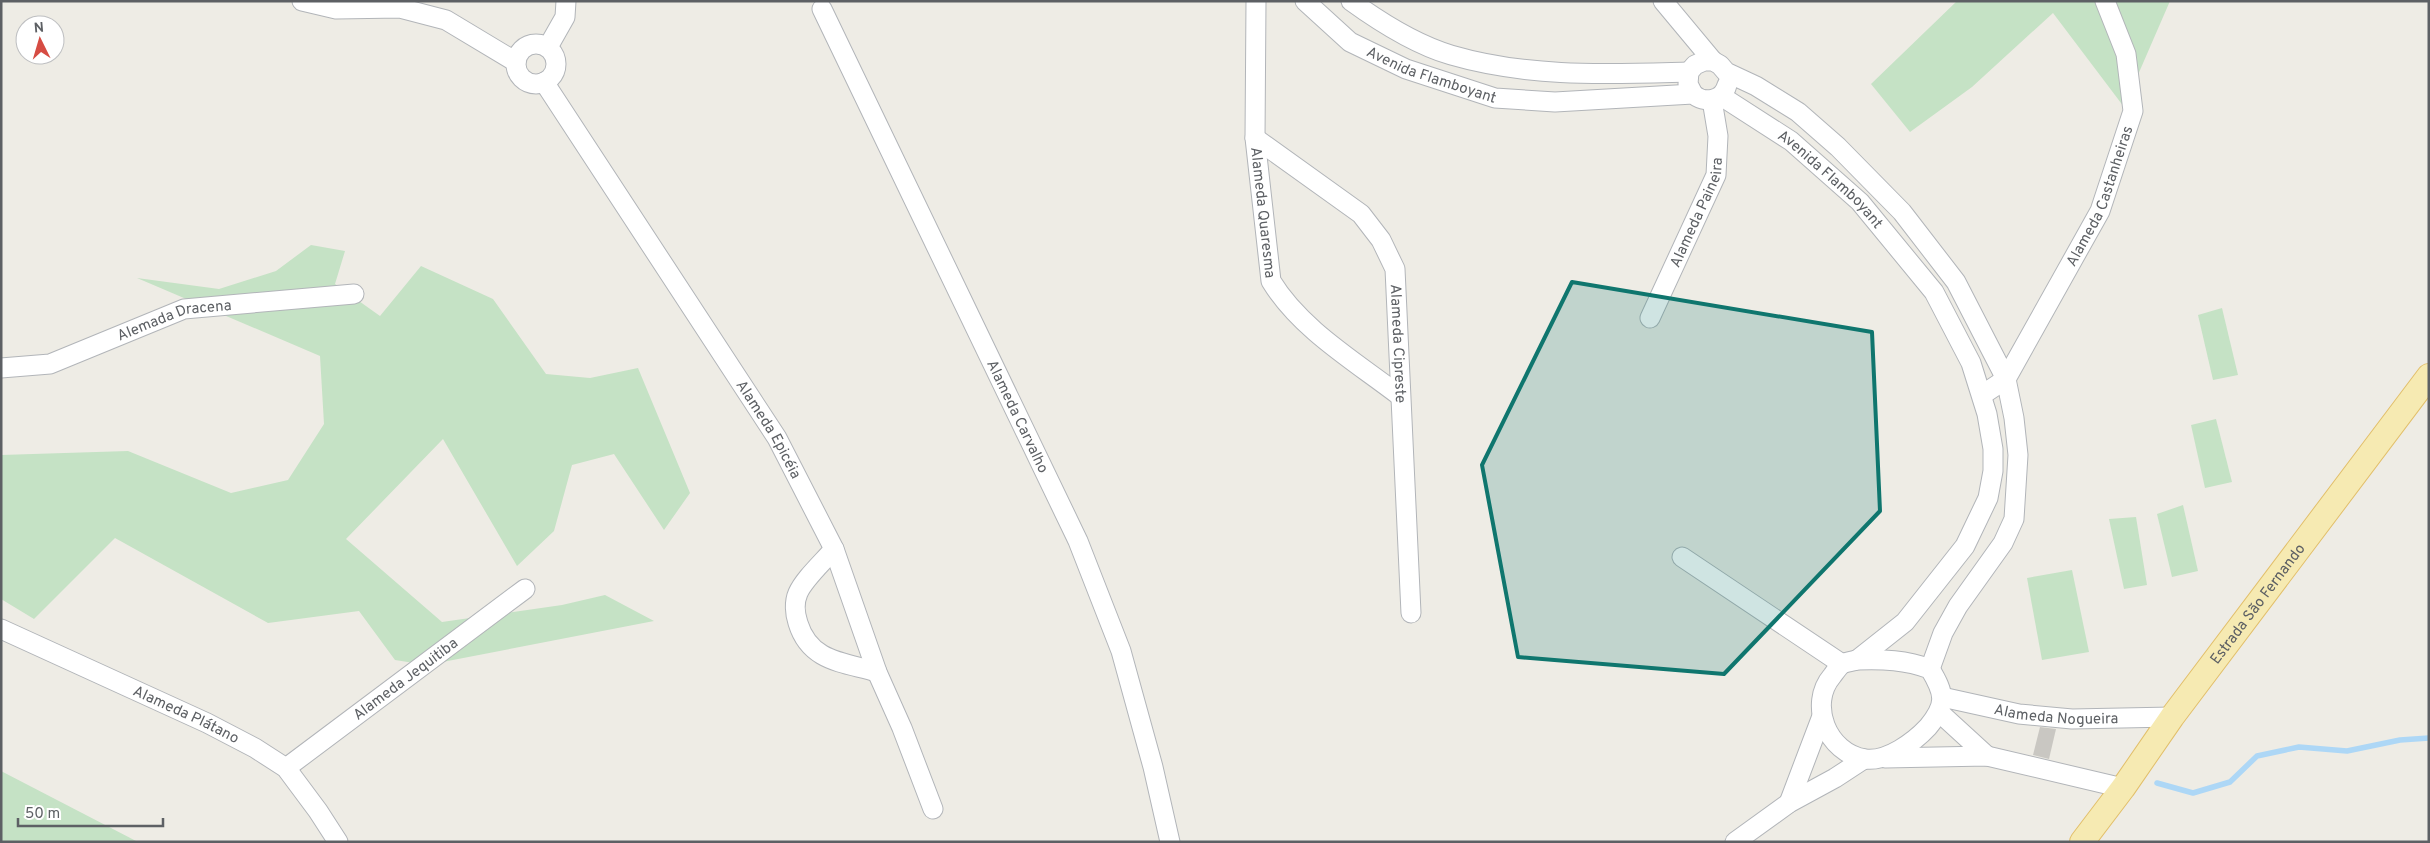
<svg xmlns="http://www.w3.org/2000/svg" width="2430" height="843" font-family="Overpass,sans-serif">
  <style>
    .green { fill: #c5e2c5 }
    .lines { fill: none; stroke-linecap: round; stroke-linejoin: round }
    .stream { stroke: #add7f6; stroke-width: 5.5 }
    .building { fill: #c9c7c2 }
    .minor-casing { stroke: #b2b5b9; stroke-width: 21 }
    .major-casing { stroke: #e2bf6a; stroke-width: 26 }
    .minor { stroke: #fff; stroke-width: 19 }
    .major { stroke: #f6eab2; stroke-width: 24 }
    .marked { fill: #0f766e; fill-opacity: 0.2; stroke: #0f766e; stroke-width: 4; stroke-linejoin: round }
    .labels { text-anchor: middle; stroke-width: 4; stroke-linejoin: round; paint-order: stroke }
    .street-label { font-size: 15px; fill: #5d6064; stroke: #fff }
  </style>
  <rect width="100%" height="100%" fill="#eeece5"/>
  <!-- green -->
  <g class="green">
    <path d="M1957,1H2170L2124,107L2053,13L1972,87L1910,132L1871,84Z"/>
    <path d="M311,245L345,251L335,284L380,316L421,266L493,299L546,374L590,378L638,368L690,493L664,530L614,454L572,465L554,531L517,566L443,439L346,539L442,622L562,605L605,595L654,621L427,665L395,660L359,611L268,623L115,538L34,619L1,599V455L128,451L231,493L288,480L324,424L320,356L137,278L219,289L276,271Z"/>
    <path d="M2222,308L2238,375L2213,380L2198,315Z"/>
    <path d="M2216,419L2232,482L2205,488L2191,425Z"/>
    <path d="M2183,505L2198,571L2172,577L2157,514Z"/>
    <path d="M2136,517L2147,585L2124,589L2109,519Z"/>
    <path d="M2072,570L2089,652L2042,660L2027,578Z"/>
    <path d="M1,771L138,842H1Z"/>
  </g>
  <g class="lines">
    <!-- stream -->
    <path class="stream" d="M2157,783L2193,793L2230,782L2257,756L2299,747L2347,751L2400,740L2429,738"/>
  </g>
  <!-- building -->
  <path class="building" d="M2040,727L2056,729L2049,759L2033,755Z"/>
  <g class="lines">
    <!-- minor casing -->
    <g class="minor-casing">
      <g id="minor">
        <path d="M302,1L336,9L400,8L446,20L516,62"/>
        <path id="s1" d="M1256,1L1255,138L1271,281C1300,329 1356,362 1400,396"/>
        <path id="s2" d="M1305,1L1350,42L1406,69L1495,98L1555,102L1693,94C1704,104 1723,101 1727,85"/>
        <path d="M1351,1C1380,22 1417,45 1451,55C1530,78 1608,74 1689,72"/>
        <path d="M1663,1L1713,61"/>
        <path id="s3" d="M822,9L1078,541L1121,651L1153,767L1170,842"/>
        <circle cx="536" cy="64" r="20"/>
        <path d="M548,47L565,17L566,1"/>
        <path id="s4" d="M544,82L777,438L834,549L877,672L902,728L933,809"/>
        <path d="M1693,94L1688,84L1689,72L1695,65L1704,61H1713L1720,65L1726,72L1756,86L1798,112L1838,147L1902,212L1956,282L2006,379L2014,418L2018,455L2014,519L2003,543L1958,606L1943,633L1930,669"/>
        <path id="s5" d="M1721,96L1791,141L1860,202L1934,292L1971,363L1987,414L1993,449V471L1988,498L1965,546L1905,622L1857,660"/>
        <path id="s6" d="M1255,138L1361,214L1381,240L1395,269L1411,613"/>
        <path id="s7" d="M1650,318L1716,175L1718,136L1712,100"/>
        <path id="s8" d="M1,368L50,364L184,309L354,294"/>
        <path id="s9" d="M1982,395L2006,379L2100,211L2133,111L2126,54L2105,1"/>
        <path d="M834,549C824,561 804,579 798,593C794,602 795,614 798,623C810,662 843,662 877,672"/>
        <path d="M1682,557L1842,664"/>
        <path id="s10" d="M1,629L207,723L255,748L286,768L318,811L338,842"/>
        <path d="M1857,660C1883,659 1906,660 1930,669C1945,694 1947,704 1928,727C1914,742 1887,762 1865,759C1827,753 1808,704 1832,676C1835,672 1839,666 1842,664C1846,662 1853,661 1857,660Z"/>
        <path id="s11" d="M1942,697L2019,714L2072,719L2172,717"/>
        <path d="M1940,713L1987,756"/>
        <path d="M1885,758L1987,756L2123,788"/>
        <path id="s12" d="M286,768L525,589"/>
        <path d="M1789,803L1822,716"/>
        <path d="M1735,842L1789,803L1835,778L1864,759"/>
      </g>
    </g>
    <!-- major casing -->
    <g class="major-casing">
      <g id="major">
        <path id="s13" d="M2082,842L2123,788L2172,717L2429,376"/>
      </g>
    </g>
    <!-- minor -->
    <use href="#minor" class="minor"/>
    <!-- major -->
    <use href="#major" class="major"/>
  </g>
  <!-- marked area -->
  <path class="marked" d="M1572,282L1872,332L1880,511L1724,674L1518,657L1482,465Z"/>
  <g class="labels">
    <!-- street labels -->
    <g class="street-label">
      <text dy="5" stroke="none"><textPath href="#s2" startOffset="149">Avenida Flamboyant</textPath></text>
      <text dy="5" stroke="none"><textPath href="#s5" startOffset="138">Avenida Flamboyant</textPath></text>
      <text dy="5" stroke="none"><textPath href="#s9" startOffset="235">Alameda Castanheiras</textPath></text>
      <text dy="5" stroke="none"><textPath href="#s7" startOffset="116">Alameda Paineira</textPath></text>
      <text dy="5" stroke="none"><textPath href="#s1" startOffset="212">Alameda Quaresma</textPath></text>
      <text dy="5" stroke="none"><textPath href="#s8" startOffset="182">Alemada Dracena</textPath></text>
      <text dy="5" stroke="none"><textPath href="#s6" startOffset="270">Alameda Cipreste</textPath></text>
      <text dy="5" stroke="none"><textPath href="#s3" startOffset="452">Alameda Carvalho</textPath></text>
      <text dy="5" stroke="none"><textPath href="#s4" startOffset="414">Alameda Epicéia</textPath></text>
      <text dy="5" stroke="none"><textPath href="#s13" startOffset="296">Estrada São Fernando</textPath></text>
      <text dy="5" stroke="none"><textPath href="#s12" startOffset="149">Alameda Jequitiba</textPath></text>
      <text dy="5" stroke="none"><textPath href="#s11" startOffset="116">Alameda Nogueira</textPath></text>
      <text dy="5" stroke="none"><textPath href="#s10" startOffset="204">Alameda Plátano</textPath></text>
    </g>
  </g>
  <!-- border -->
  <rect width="2430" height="843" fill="none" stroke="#5d6064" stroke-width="5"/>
  <!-- north arrow -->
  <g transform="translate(40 40) rotate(355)"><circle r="24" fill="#ffffff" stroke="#bebfc1"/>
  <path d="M0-4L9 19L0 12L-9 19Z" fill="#d64c43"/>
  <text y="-8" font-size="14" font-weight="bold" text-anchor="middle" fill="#5d6064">N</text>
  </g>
  <!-- scale -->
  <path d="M18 818v8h145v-8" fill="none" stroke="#5d6064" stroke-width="2.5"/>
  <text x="25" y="818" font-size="15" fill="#5d6064" stroke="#ffffff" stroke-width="4" paint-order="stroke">50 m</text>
</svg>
